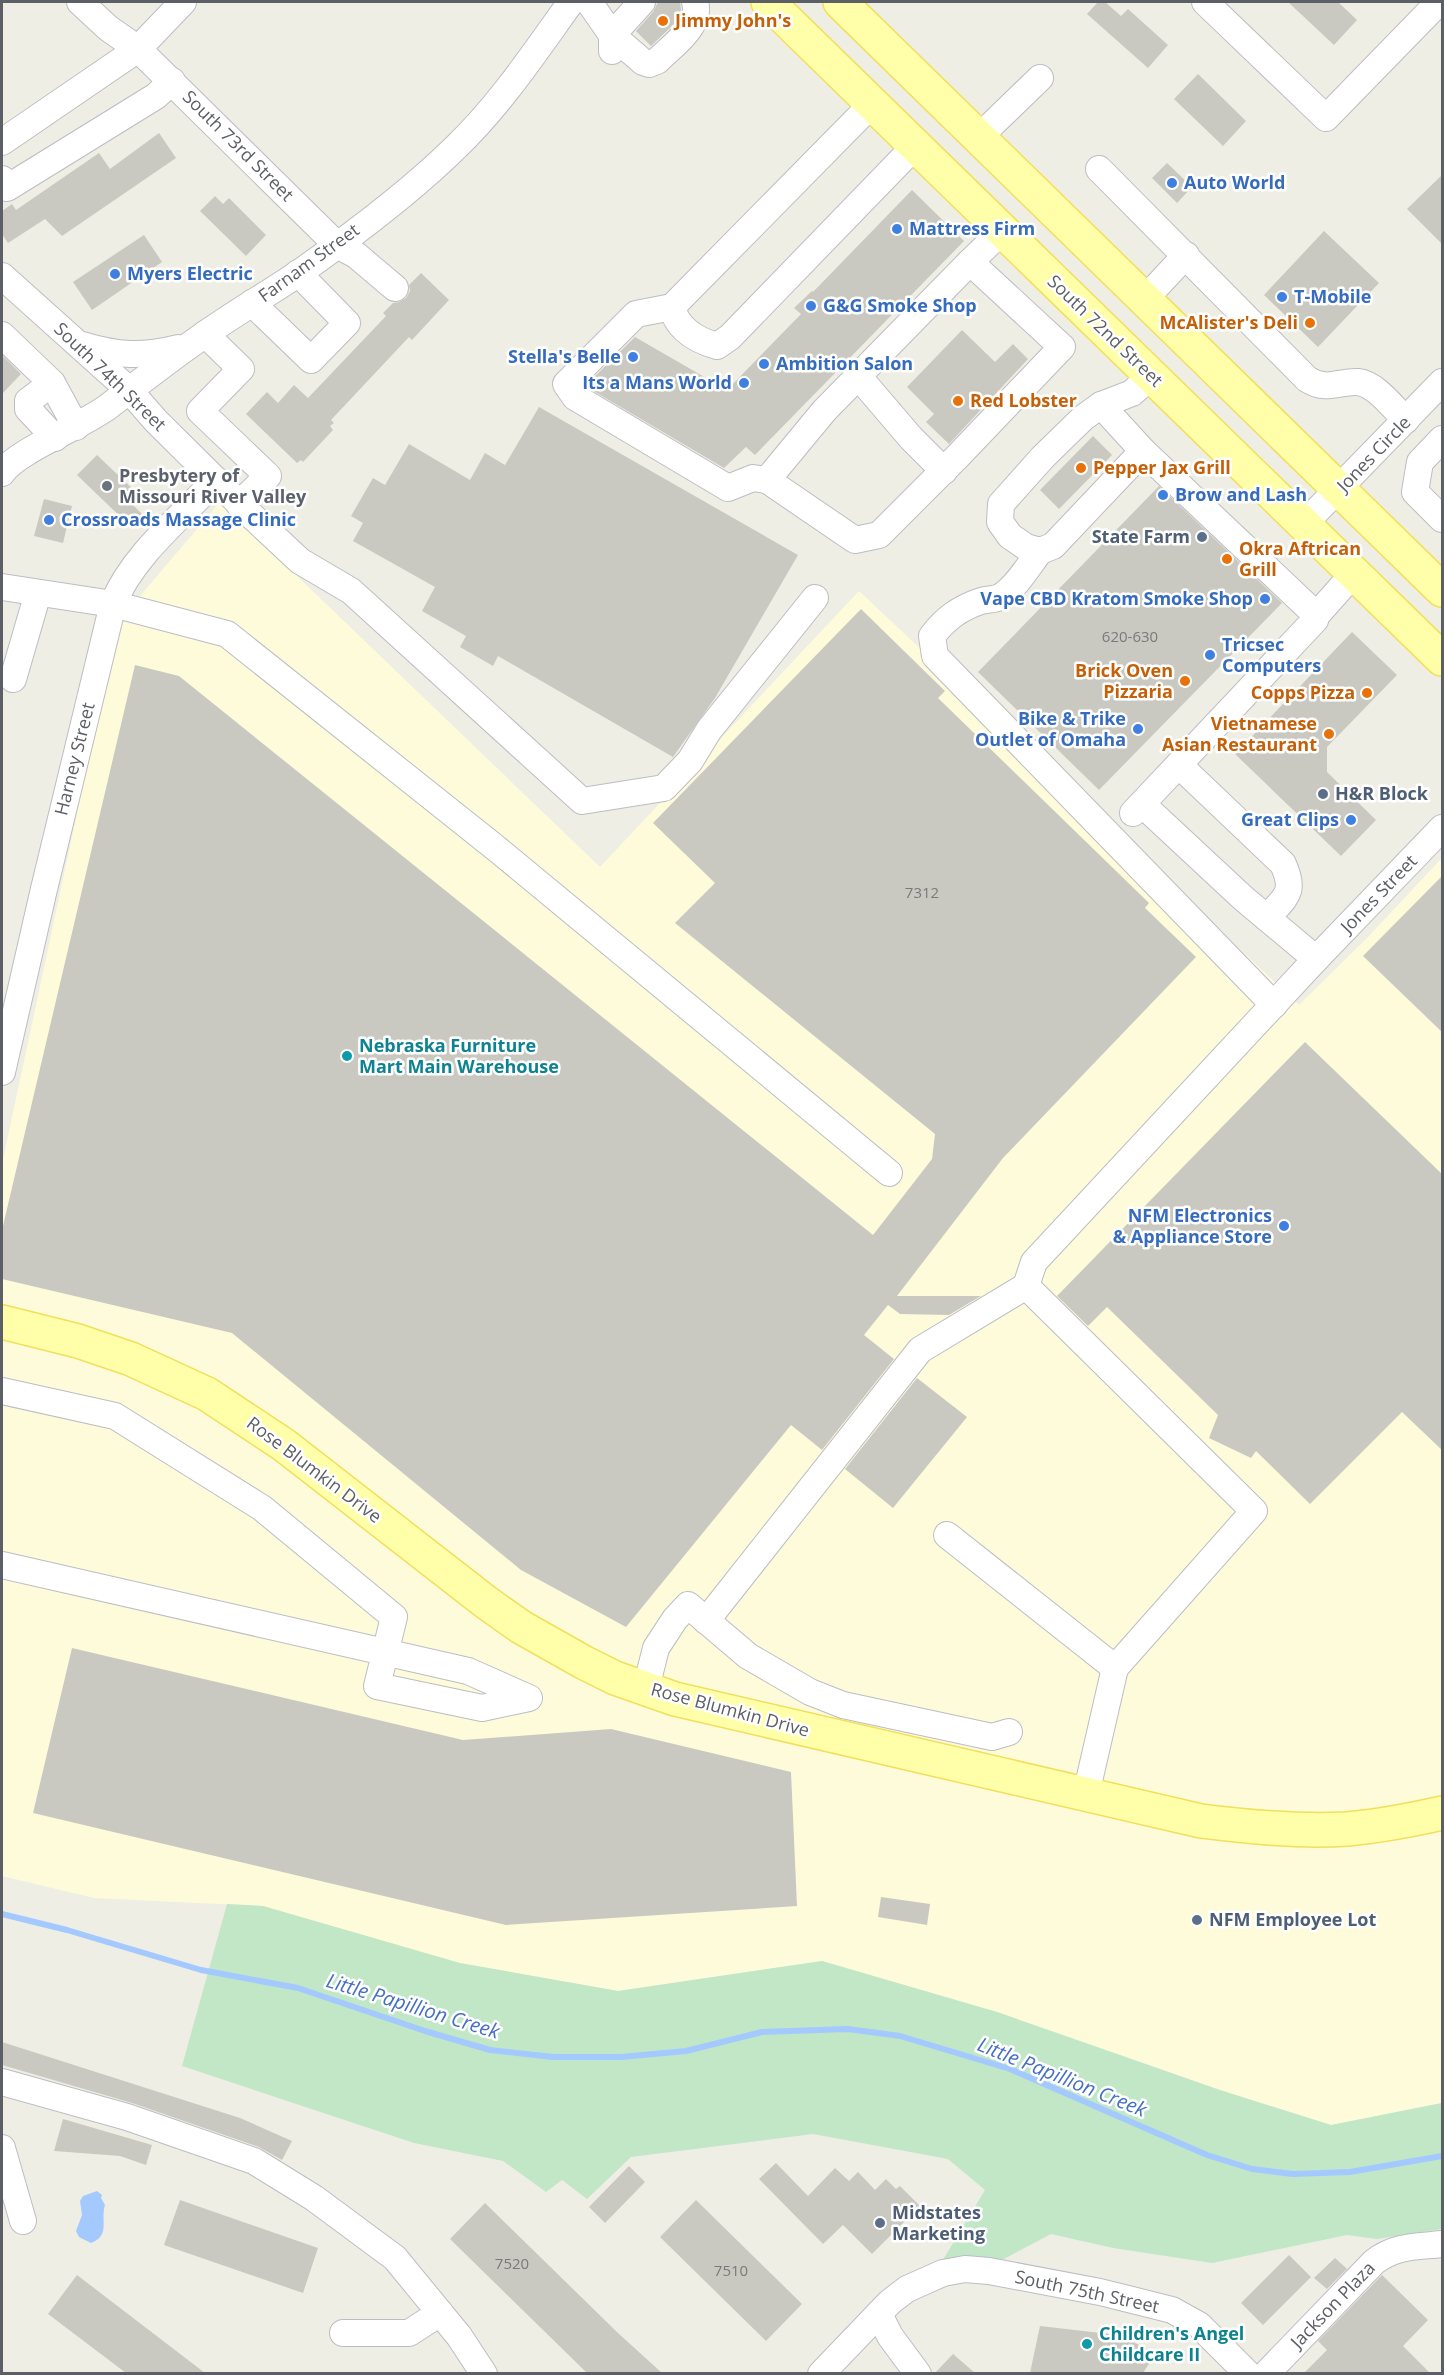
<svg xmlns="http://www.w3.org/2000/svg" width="1444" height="2375" font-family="'Open Sans',sans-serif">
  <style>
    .commercial { fill: #fefbdb }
    .green { fill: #c1e7c7 }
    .water { fill: #a4c9ff }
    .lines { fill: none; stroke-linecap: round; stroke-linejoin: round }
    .stream { stroke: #a4c9ff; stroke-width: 6 }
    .building { fill: #cac9c1 }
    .minor-casing { stroke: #bcbdc3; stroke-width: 28 }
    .major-casing { stroke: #f2df5b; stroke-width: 36 }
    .minor { stroke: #fff; stroke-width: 26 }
    .major { stroke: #ffffa9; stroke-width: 33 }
    .food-dot { fill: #e8710a; stroke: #fff; stroke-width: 2 }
    .shop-dot { fill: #3f7fe0; stroke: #fff; stroke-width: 2 }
    .worship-dot { fill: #6b7280; stroke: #fff; stroke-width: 2 }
    .service-dot { fill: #5c6f8a; stroke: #fff; stroke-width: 2 }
    .culture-dot { fill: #0f9aa8; stroke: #fff; stroke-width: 2 }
    .labels { text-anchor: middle; stroke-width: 5; stroke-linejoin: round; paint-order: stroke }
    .number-label { font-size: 15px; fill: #787a7c }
    .food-label { font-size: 18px; font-weight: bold; fill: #c56008; stroke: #fff; text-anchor: start }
    .street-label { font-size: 18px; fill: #5c5f65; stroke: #fff }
    .shop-label { font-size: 18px; font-weight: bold; fill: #366cbe; stroke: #fff; text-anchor: start }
    .worship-label { font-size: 18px; font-weight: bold; fill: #5b616d; stroke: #fff; text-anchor: start }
    .service-label { font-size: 18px; font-weight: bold; fill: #4e5e75; stroke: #fff; text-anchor: start }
    .culture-label { font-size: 18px; font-weight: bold; fill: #0d838f; stroke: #fff; text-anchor: start }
    .water-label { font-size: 20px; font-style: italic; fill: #466fc4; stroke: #fff }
  </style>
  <rect width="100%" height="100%" fill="#efeee5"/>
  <!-- commercial -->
  <path class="commercial" d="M220,502L600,867L859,591L1299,1005L1367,938L1442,858V2103L1331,2125L1220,2090L997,2012L822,1961L618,1991L459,1963L263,1906L94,1898L2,1876V1164L118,622Z"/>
  <!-- green -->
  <path class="green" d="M227,1904L263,1906L460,1963L618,1991L822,1961L997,2012L1220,2090L1331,2125L1442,2103V2229L1377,2239L1347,2235L1212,2263L1113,2248L1051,2234L1002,2260L941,2263L985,2190L948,2159L813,2134L631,2157L587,2199L562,2180L546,2192L503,2161L414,2143L182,2066Z"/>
  <!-- water -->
  <path class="water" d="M97,2191L102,2195L101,2198L105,2205C100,2221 111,2235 91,2243L79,2237L76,2231L82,2215L80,2201L83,2196Z"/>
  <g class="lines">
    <!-- stream -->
    <path class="stream" d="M2,1914L67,1930L201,1970L298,1988L425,2031L490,2050L553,2057H621L686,2051L762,2032L848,2029L900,2036L1010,2069L1207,2155L1252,2169L1293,2174L1350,2172L1442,2156"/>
  </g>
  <!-- building -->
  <g class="building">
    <path d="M658,2H680L681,10L673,25L651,46L636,31L653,12Z"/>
    <path d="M1098,2H1105L1121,16L1128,9L1168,45L1148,68L1087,14Z"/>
    <path d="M1288,2H1338L1357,20L1334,45Z"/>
    <path d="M1198,74L1246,121L1223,146L1174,99Z"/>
    <path d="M159,133L176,158L62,236L45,219L8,243L2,234V211L12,204L16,210L99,153L110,169Z"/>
    <path d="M1167,163L1192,187L1177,203L1152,178Z"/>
    <path d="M1443,174V245L1407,209Z"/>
    <path d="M912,190L964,241L755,455L746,447L724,468L585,386L635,337L727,390L801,314L794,308L812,291L813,292Z"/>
    <path d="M215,196L223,204L229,198L266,235L246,256L200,211Z"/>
    <path d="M1324,231L1379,283L1318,347L1264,295Z"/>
    <path d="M144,235L162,262L92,310L73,282Z"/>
    <path d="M421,273L449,300L412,340L409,337L331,420L334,423L330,426L333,430L303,462L301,460L297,463L246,414L267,392L278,403L294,385L308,398L386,316L383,313L393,303L399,302L406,298L410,291L409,285Z"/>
    <path d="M962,330L995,362L1013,344L1028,359L949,444L926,422L934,414L907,387Z"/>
    <path d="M2,355L21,374L2,394Z"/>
    <path d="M539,407L798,555L715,698L673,757L498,656L493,666L460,647L466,636L422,611L435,587L353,541L363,523L351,516L373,478L385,485L409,444L470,480L485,453L505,465Z"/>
    <path d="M1093,436L1112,455L1059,509L1040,490Z"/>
    <path d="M97,455L139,495L131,503L142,514L130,526L77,475Z"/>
    <path d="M1159,486L1282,603L1099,790L978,672Z"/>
    <path d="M44,499L72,506L63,543L34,536Z"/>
    <path d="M861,609L945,691L938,698L1149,903L1145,908L1196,957L1003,1158L897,1296H981L949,1315L900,1314L888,1305L864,1335L894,1359L822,1450L791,1425L626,1627L521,1570L232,1333L2,1279V1230L135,665L179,676L873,1235L932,1159L935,1134L675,923L715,883L653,823Z"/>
    <path d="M1352,632L1397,675L1327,747V772L1376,820L1341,856L1235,754Z"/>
    <path d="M1443,875V1033L1363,956Z"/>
    <path d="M1305,1042L1443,1175V1451L1402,1412L1310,1504L1256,1451L1251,1458L1209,1438L1218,1415L1107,1307L1088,1326L1057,1296Z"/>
    <path d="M917,1378L967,1417L893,1508L845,1469Z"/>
    <path d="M72,1648L463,1740L611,1729L791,1772L797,1906L506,1925L33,1813Z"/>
    <path d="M881,1897L930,1904L927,1925L878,1917Z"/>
    <path d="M2,2042L240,2118L292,2141L282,2160L259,2147L132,2103L2,2065Z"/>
    <path d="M63,2119L152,2145L146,2165L120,2156L54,2151Z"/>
    <path d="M776,2163L808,2196L835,2168L849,2181L858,2172L875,2190L886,2179L896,2189L900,2186L920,2206L872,2254L843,2225L823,2244L759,2179Z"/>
    <path d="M629,2166L645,2182L605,2223L589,2207Z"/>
    <path d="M180,2200L318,2248L303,2293L164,2245Z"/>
    <path d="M696,2200L802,2304L766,2341L660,2237Z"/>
    <path d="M485,2203L618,2333L662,2373H587L450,2239Z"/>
    <path d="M1289,2255L1311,2277L1263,2325L1241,2303Z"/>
    <path d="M1335,2258L1347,2269L1327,2289L1314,2278Z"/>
    <path d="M77,2275L205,2373H126L48,2314Z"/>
    <path d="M1382,2275L1428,2320L1403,2346L1430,2373H1304L1327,2350L1318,2341Z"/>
    <path d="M1040,2326L1118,2335L1156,2353L1143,2373H1030Z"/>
    <path d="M953,2354L975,2373H935Z"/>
  </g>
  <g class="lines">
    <!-- minor casing -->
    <g class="minor-casing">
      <g id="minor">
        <path d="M80,2L108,28L138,49L337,245L356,255L395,288"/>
        <path d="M589,2L612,35V51"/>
        <path d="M642,2L612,35L643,62L649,64L657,61C673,45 702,26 695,2"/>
        <path d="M1205,2L1326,118L1439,2"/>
        <path d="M872,104L672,307C677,329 696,340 717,346L730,337L915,146"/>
        <path d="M979,137L1040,78"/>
        <path d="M2,142L138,49L183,2"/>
        <path d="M1099,169L1307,379C1327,392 1338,381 1358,382C1376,384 1393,408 1406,420"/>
        <path d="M2,179L7,188L156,96L172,81"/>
        <path d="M2,276L129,390L156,421L254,518L300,561L351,591L582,801L664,788L690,761L709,730L815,598"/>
        <path d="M1144,300L1186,255"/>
        <path d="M252,303L311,360L347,323L298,273"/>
        <path d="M672,307L636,314L566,384L575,397L728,488L753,478L767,480L855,540L879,535L958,456L1062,347L970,262L1002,231"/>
        <path d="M205,334L241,369L200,411L268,476L239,504"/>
        <path d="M2,335L52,383L76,427"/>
        <path d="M82,345C118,356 142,357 178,348"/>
        <path d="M858,376L911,438L944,471"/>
        <path d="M52,383L28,401V409L55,438"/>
        <path d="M1101,405L1143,451"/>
        <path d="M1442,439L1420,462L1415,492L1442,519"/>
        <path d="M2,473C16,451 83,426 109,406C140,382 171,358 204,335C235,313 268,294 299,273C353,235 408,194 455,148C500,105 535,52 571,2"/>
        <path d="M767,480L824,411L970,262"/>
        <path d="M1304,524L1442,382"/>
        <path d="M1040,551C1029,565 1016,588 1000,597C994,600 987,599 981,601C960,608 946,618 932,636L935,656L1274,1005"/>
        <path d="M2,587L113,604L227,634L497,849L889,1173"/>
        <path d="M1315,617L1354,573"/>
        <path d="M13,679L38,593"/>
        <path d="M1179,765L1283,864C1296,893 1286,896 1267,918"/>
        <path d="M1142,804L1243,898L1316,959"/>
        <path d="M1133,813L1315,620L1312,611L1143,451L1053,546L1040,551L1026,547L1010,536L1000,522L1001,504L1043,457L1083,418L1101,405L1132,393L1151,376"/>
        <path d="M2,1072L44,889L113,604C132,556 181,517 216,480"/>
        <path d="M2,1391L115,1416L262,1508L394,1617L377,1686L482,1708L529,1698L468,1671L2,1565"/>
        <path d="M947,1535L1115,1668"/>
        <path d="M706,1621L920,1350L1026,1286"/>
        <path d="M646,1688L656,1648L675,1619L688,1605L748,1656L810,1692L843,1705L992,1737L1009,1732"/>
        <path d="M1086,1794L1115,1668L1254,1511L1026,1286L1034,1262L1316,959L1442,828"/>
        <path d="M2,2082L127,2117L254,2161L314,2198L395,2258L459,2336L484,2374"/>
        <path d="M2,2148L23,2221"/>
        <path d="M879,2314L890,2336L918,2374"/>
        <path d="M343,2333H409L440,2313"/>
        <path d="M821,2374L890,2302L907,2289L943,2273L965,2269L989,2271L1100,2292L1172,2310L1199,2325L1248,2374"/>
        <path d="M1266,2374L1374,2262C1396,2245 1416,2247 1442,2244"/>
      </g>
    </g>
    <!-- major casing -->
    <g class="major-casing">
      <g id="major">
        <path d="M768,2L1442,659"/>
        <path d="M840,2L1442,590"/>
        <path d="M2,1322L78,1341L131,1359L207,1394L284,1445L487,1603L521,1627L583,1662L615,1678L675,1699L1201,1821C1249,1827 1299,1832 1347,1829C1379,1826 1411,1820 1442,1813"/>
      </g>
    </g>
    <!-- minor -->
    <use href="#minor" class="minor"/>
    <!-- major -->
    <use href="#major" class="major"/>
  </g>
  <!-- markers -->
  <g class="food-dot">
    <circle cx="663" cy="21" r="6"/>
    <circle cx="1310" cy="323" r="6"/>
    <circle cx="958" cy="401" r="6"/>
    <circle cx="1081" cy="468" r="6"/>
    <circle cx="1227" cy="559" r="6"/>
    <circle cx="1185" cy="681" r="6"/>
    <circle cx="1367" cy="693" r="6"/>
    <circle cx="1329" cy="734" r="6"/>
  </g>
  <g class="shop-dot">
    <circle cx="1172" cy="183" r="6"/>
    <circle cx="897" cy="229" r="6"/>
    <circle cx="115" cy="274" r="6"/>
    <circle cx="1282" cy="297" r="6"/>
    <circle cx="811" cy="306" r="6"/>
    <circle cx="633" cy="357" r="6"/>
    <circle cx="764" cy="364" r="6"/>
    <circle cx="744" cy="383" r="6"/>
    <circle cx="1163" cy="495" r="6"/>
    <circle cx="49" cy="520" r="6"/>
    <circle cx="1265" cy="599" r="6"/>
    <circle cx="1210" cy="655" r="6"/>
    <circle cx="1138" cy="729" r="6"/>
    <circle cx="1351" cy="820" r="6"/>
    <circle cx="1284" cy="1226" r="6"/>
  </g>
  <circle class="worship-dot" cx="107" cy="486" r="6"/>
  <g class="service-dot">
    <circle cx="1202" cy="537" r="6"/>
    <circle cx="1323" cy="794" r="6"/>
    <circle cx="1197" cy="1920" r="6"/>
    <circle cx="880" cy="2223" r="6"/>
  </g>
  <g class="culture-dot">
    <circle cx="347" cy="1056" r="6"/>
    <circle cx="1087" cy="2344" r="6"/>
  </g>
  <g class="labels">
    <!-- number labels -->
    <g class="number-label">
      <text x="1130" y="642">620-630</text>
      <text x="922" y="898">7312</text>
      <text x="512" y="2269">7520</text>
      <text x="731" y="2276">7510</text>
    </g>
    <!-- food labels -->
    <g class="food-label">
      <text x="675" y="27">Jimmy John's</text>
      <text x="1298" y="329" text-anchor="end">McAlister's Deli</text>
      <text x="970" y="407">Red Lobster</text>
      <text x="1093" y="474">Pepper Jax Grill</text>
      <text x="1239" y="555">Okra Aftrican<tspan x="1239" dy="21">Grill</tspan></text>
      <text x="1173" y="677" text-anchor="end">Brick Oven<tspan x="1173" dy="21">Pizzaria</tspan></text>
      <text x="1355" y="699" text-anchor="end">Copps Pizza</text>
      <text x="1317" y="730" text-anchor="end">Vietnamese<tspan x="1317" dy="21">Asian Restaurant</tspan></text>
    </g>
    <!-- street labels -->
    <g class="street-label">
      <text transform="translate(238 146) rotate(45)" y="6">South 73rd Street</text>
      <text transform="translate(309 263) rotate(-36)" y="6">Farnam Street</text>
      <text transform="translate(1105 331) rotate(44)" y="6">South 72nd Street</text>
      <text transform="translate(110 377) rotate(44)" y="6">South 74th Street</text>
      <text transform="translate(1374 454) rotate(-46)" y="6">Jones Circle</text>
      <text transform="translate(75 759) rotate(-76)" y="6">Harney Street</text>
      <text transform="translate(1379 894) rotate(-46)" y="6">Jones Street</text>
      <text transform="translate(314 1470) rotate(37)" y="6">Rose Blumkin Drive</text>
      <text transform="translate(730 1710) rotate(15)" y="6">Rose Blumkin Drive</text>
      <text transform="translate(1087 2292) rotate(12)" y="6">South 75th Street</text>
      <text transform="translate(1333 2305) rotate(-46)" y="6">Jackson Plaza</text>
    </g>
    <!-- shop labels -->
    <g class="shop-label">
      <text x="1184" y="189">Auto World</text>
      <text x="909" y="235">Mattress Firm</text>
      <text x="127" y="280">Myers Electric</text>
      <text x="1294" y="303">T-Mobile</text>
      <text x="823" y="312">G&amp;G Smoke Shop</text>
      <text x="621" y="363" text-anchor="end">Stella's Belle</text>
      <text x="776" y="370">Ambition Salon</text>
      <text x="732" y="389" text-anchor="end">Its a Mans World</text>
      <text x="1175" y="501">Brow and Lash</text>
      <text x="61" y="526">Crossroads Massage Clinic</text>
      <text x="1253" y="605" text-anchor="end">Vape CBD Kratom Smoke Shop</text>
      <text x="1222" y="651">Tricsec<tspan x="1222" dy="21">Computers</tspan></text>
      <text x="1126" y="725" text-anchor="end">Bike &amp; Trike<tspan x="1126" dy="21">Outlet of Omaha</tspan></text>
      <text x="1339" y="826" text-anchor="end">Great Clips</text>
      <text x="1272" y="1222" text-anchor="end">NFM Electronics<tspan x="1272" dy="21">&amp; Appliance Store</tspan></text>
    </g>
    <!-- worship labels -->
    <g class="worship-label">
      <text x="119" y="482">Presbytery of<tspan x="119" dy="21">Missouri River Valley</tspan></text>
    </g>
    <!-- service labels -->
    <g class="service-label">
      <text x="1190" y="543" text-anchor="end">State Farm</text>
      <text x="1335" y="800">H&amp;R Block</text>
      <text x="1209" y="1926">NFM Employee Lot</text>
      <text x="892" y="2219">Midstates<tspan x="892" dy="21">Marketing</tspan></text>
    </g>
    <!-- culture labels -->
    <g class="culture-label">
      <text x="359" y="1052">Nebraska Furniture<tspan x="359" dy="21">Mart Main Warehouse</tspan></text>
      <text x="1099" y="2340">Children's Angel<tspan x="1099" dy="21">Childcare II</tspan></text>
    </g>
    <!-- water labels -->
    <g class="water-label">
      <text transform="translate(413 2006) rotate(17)" y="7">Little Papillion Creek</text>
      <text transform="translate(1062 2077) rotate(22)" y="7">Little Papillion Creek</text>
    </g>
  </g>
  <!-- border -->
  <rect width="1444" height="2375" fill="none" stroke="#5c5f65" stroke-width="6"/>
</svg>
